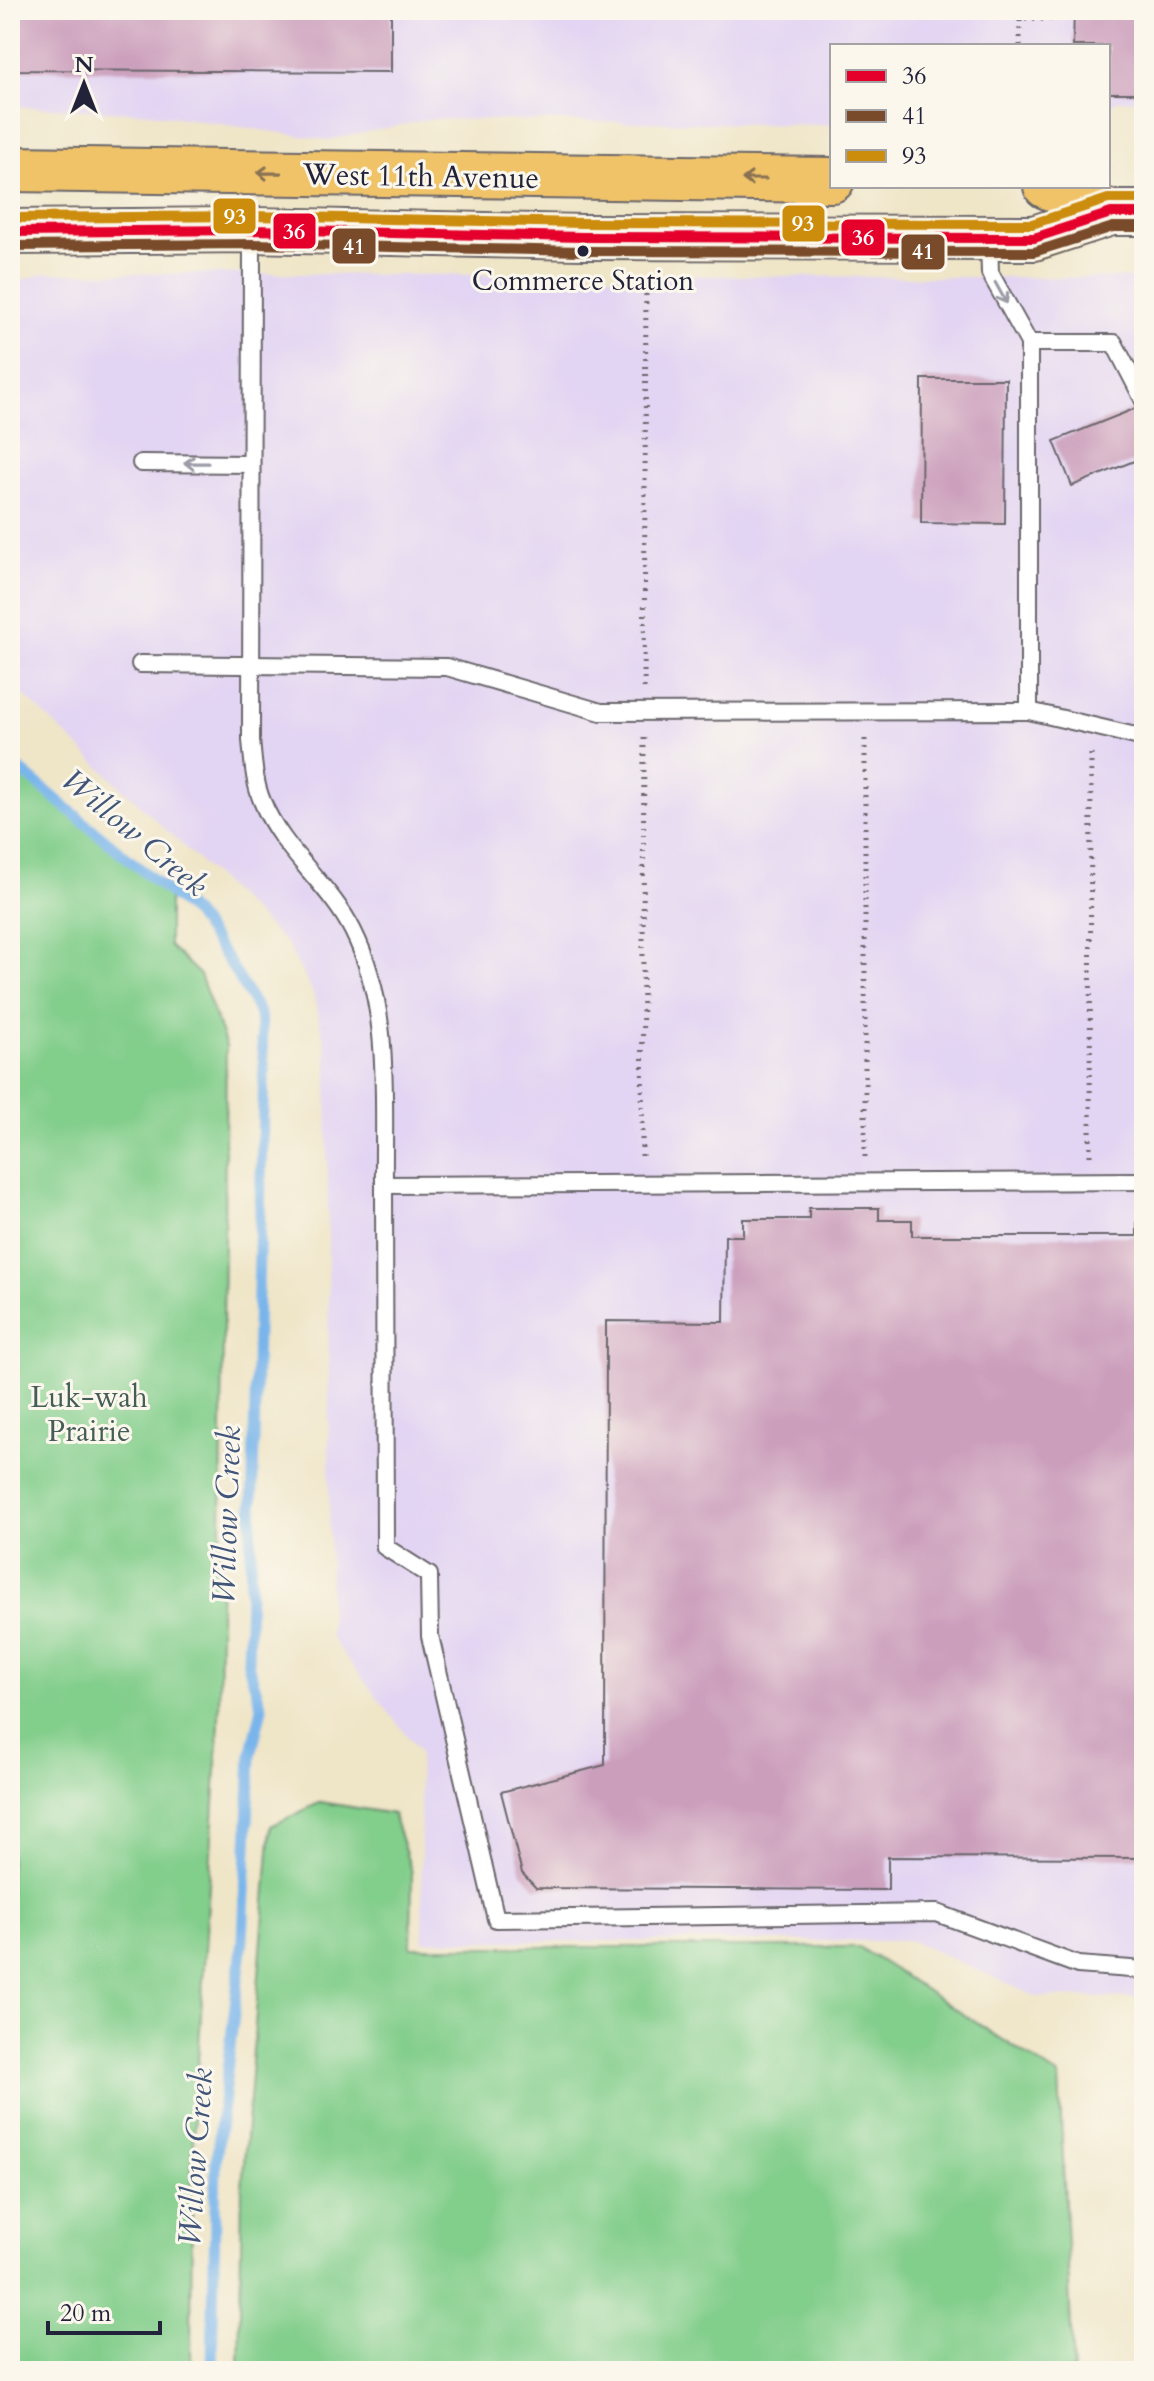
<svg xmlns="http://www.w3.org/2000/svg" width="1154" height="2381" font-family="Cardo,serif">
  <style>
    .built { fill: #e2d4f3 }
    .green { fill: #82ce8b; stroke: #527863; stroke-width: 2 }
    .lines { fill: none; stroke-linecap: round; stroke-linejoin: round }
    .stream { stroke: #79b5eb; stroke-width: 11 }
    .building { fill: #cb9ebc }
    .service-casing { stroke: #6a666c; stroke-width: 20 }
    .primary-casing { stroke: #6a666c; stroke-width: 48 }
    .path { stroke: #6a666c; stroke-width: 5; stroke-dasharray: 2 6; stroke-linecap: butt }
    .service { stroke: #fff; stroke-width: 16 }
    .primary { stroke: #f0c369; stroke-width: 44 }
    .bus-1-casing { stroke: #fbf7ec; stroke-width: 16 }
    .bus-2-casing { stroke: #fbf7ec; stroke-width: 16 }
    .bus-3-casing { stroke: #fbf7ec; stroke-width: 16 }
    .bus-1 { stroke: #e4002b; stroke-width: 10 }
    .bus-2 { stroke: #7a4b2a; stroke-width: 10 }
    .bus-3 { stroke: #cc8c0c; stroke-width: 10 }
    .oneway { stroke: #897252 }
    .oneway2 { stroke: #9c9ca7 }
    .bus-dot { fill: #22223b; stroke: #fbf7ec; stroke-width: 3 }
    .labels { text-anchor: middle; stroke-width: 6; stroke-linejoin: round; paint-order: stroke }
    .bus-label { font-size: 28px; fill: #22223b; stroke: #fbf7ec }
    .street-label { font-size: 30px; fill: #22223b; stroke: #fbf7ec }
    .park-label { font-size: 30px; fill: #445e57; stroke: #fbf7ec }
    .water-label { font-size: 32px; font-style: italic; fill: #405579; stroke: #fbf7ec }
    .line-badge { stroke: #fbf7ec; stroke-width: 3 }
    .badge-label { font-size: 22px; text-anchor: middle; font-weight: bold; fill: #fff }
  </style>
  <rect width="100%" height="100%" fill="#fbf7ec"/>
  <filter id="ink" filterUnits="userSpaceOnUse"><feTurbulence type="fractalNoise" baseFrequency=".0125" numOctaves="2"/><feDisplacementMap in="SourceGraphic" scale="16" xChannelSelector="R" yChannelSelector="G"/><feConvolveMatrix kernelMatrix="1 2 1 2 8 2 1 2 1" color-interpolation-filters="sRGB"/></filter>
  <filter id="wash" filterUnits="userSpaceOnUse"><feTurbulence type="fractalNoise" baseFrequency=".006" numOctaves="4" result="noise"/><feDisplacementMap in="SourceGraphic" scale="32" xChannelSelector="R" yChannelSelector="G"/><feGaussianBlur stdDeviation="1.8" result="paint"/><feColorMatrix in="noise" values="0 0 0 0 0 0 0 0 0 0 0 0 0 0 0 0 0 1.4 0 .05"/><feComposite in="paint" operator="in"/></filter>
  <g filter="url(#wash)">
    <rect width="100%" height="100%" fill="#efe5c7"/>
    <!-- built -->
    <g class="built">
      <path d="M10,10H1144V101L1118,100L1108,108V46H832V125L430,119L328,140L150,113L10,106Z"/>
      <path d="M45,273L1144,278V1998L1037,1997L912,1941H423L419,1751L330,1637L327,1054L313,993L287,944L10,682V284Z"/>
    </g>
    <!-- green -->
    <g class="green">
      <path d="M10,758L169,897V946L200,975L226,1046L219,1723L192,2159L191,2371H10Z"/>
      <path d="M321,1802L393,1814L412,1873L411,1947H859L1059,2076L1073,2371H239L242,2187L271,1826Z"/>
    </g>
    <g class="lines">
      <!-- stream -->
      <path class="stream" d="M10,761L195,914L231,965L260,1014L264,1067L248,1664L262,1708L251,1755L243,1940L216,2161L212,2371"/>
    </g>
    <g id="blocks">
      <!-- building -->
      <g class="building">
        <path d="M10,10H391V72L10,70Z"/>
        <path d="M1074,10H1144V93H1108V46H1073Z"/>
        <path d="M922,379H1006L1005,524L921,523Z"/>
        <path d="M1144,405V457L1072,486L1054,441Z"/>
        <path d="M809,1208H879V1220H912V1236H1137V1219H1144V1858L888,1857V1890L536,1888L522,1873L501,1792L605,1765L606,1321L724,1322L725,1236H743V1219H809Z"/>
      </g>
    </g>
  </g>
  <g filter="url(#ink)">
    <use href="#blocks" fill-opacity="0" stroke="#6a666c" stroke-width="2"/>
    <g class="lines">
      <!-- service casing -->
      <g class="service-casing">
        <g id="service">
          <path d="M252,232L251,740C253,760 254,782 262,801C282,851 329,883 353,931C392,1008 383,1101 384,1185L1144,1181"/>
          <path d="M989,240L990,273L1029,343"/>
          <path d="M141,463L251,464"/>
          <path d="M140,664L447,667L601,712L1029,711L1144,738"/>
          <path d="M1029,711V343H1114L1144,401"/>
          <path d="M384,1185L385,1547L429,1575L430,1636L496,1919L937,1913L1078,1965L1144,1970"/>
        </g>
      </g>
      <!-- primary casing -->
      <g class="primary-casing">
        <g id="primary">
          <path d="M10,169L832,180"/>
          <path d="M1046,186L1111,213"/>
          <path d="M10,232L252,230L583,237L1034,238L1111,213H1144"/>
        </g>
      </g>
      <!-- path -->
      <g class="path">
        <path d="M1020,46V19H1053V10"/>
        <path d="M644,688L646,278"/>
        <path d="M642,1156L644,738"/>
        <path d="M1090,1156L1091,750"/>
        <path d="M865,1157V735"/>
      </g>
      <!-- service -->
      <use href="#service" class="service"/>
      <!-- primary -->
      <use href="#primary" class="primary"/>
      <!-- bus-1 casing -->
      <g class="bus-1-casing">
        <path id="bus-1" d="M10,232L252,230L583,237L1034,238L1111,213H1144"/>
      </g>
      <!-- bus-2 casing -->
      <g class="bus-2-casing">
        <path id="bus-2" d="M10,246L252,244L583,251L1034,252L1113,227H1144"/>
      </g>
      <!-- bus-3 casing -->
      <g class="bus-3-casing">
        <path id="bus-3" d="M10,218L252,216L583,223L1032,224L1108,199H1144"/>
      </g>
      <!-- bus-1 -->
      <use href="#bus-1" class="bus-1"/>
      <!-- bus-2 -->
      <use href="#bus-2" class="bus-2"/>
      <!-- bus-3 -->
      <use href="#bus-3" class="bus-3"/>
    </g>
    <!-- one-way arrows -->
    <defs><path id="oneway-shaft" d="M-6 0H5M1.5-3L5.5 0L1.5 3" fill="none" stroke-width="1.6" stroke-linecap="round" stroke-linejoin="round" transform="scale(2)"/></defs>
    <g class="oneway">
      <use href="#oneway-shaft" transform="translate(269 173) rotate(-179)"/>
      <use href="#oneway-shaft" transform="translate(754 179) rotate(-180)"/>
    </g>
    <g class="oneway2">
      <use href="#oneway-shaft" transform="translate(1001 293) rotate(61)"/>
      <use href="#oneway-shaft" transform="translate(196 463) rotate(-179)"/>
    </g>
  </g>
  <!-- markers -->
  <circle class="bus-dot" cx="583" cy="251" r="7"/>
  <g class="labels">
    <!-- bus labels -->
    <g class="bus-label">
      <text x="583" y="290">Commerce Station</text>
    </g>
    <!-- street labels -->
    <g class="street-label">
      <text transform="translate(421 176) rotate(1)" y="10">West 11th Avenue</text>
    </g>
    <!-- park labels -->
    <g class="park-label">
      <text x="89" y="1407">Luk-wah<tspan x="89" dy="34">Prairie</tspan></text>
    </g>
    <!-- water labels -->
    <g class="water-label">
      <text transform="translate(135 832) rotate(40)" y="11">Willow Creek</text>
      <text transform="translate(226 1515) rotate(-88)" y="11">Willow Creek</text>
      <text transform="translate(195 2157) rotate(-86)" y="11">Willow Creek</text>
    </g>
  </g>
  <g class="line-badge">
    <rect x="212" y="197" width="45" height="38" rx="8" fill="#cc8c0c"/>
    <rect x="781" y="204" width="45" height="39" rx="8" fill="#cc8c0c"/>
    <rect x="272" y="212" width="45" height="38" rx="8" fill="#e4002b"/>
    <rect x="840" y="218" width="46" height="39" rx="8" fill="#e4002b"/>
    <rect x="331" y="227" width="46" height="38" rx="8" fill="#7a4b2a"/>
    <rect x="900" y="233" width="46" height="38" rx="8" fill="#7a4b2a"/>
  </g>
  <g class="badge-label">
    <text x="235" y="224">93</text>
    <text x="803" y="231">93</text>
    <text x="294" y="239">36</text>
    <text x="863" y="245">36</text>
    <text x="354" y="254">41</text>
    <text x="923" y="259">41</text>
  </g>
  <!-- margin -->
  <rect width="1154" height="2381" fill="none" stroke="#fbf7ec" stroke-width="40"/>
  <!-- legend -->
  <rect x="830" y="44" width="280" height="144" fill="#fbf7ec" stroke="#a4a2a5" stroke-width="2"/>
  <rect x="846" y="70" width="40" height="12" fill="#e4002b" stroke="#a4a2a5" stroke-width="2"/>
  <text x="902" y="84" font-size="24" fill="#22223b">36</text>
  <rect x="846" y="110" width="40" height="12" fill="#7a4b2a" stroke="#a4a2a5" stroke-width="2"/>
  <text x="902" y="124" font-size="24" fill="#22223b">41</text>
  <rect x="846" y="150" width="40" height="12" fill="#cc8c0c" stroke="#a4a2a5" stroke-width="2"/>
  <text x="902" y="164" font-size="24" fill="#22223b">93</text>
  <!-- north arrow -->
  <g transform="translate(84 84)" stroke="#fbf7ec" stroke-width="6" paint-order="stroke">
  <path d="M0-6L14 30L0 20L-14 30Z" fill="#22223b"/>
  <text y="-12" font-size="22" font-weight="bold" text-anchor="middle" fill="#22223b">N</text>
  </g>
  <!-- scale -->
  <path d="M48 2321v12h112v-12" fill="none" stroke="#22223b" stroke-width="4"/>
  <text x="60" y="2321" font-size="24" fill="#22223b" stroke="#fbf7ec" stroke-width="6" paint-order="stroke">20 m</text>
</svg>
